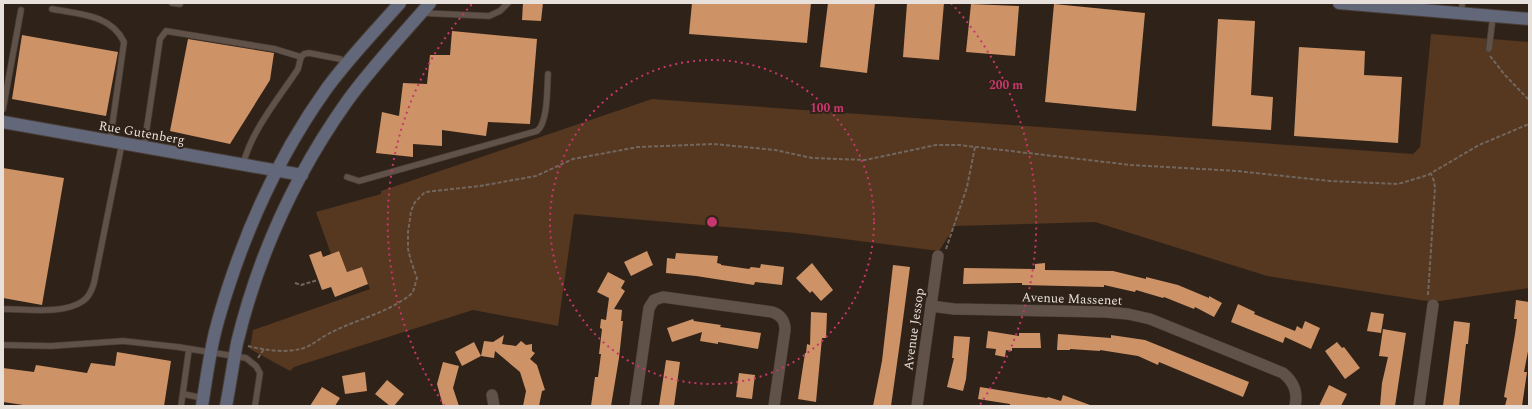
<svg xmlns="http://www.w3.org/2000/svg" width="1532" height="409" font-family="Spectral,serif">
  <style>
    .green { fill: #56371f }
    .building { fill: #cd9367 }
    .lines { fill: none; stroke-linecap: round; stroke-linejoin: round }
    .lane-casing { stroke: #483e37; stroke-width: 7 }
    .street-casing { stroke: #483e37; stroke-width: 12 }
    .secondary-casing { stroke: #483e37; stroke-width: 14 }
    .path { stroke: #72675f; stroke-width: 2; stroke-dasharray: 4 2; stroke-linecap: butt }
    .lane { stroke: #605248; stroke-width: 5.5 }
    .street { stroke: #605248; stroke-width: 11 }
    .secondary { stroke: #62677a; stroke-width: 12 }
    .ring { fill: none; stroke: #c8366e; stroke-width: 2; stroke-dasharray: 2 4 }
    .labels { text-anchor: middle; stroke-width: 4; stroke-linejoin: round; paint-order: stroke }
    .street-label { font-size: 13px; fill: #e8e0da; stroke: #2f2219 }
    .centre { fill: #c8366e; stroke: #2f2219; stroke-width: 2 }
    .ring-label { font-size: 12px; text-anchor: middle; font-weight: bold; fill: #c8366e; stroke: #2f2219; stroke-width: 4; stroke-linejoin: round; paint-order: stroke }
  </style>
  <rect width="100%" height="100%" fill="#2f2219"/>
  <!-- green -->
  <path class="green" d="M1431,34L1529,42V288L1433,302L1267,276L1095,222L955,226L939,251L796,233L574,214L558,326L473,310L294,367L290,371L250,349L253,330L370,289L362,267L347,272L339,251L331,254L316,212L381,194V191L652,99L1413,154L1420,147Z"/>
  <!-- building -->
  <g class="building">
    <path d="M523,3H543L541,21L522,20Z"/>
    <path d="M692,3H811L807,43L689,34Z"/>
    <path d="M828,3H875L867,73L820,67Z"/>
    <path d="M907,3H944L939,60L903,57Z"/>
    <path d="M971,4L1019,6L1015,56L966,52Z"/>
    <path d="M1054,4L1145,13L1136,111L1045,102Z"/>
    <path d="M1218,19L1255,21L1251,95L1273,97L1271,130L1212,126Z"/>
    <path d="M452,31L537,39L530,124L488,122L486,136L442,130V146L413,144V157L376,153L382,112L399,116L403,83L427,84L430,55H450Z"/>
    <path d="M22,35L118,52L106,116L12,99Z"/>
    <path d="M188,39L274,53L270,80L230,144L170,131Z"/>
    <path d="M1299,47L1365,51L1364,75L1402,77L1398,143L1294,136Z"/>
    <path d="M3,168L64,178L42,305L3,298Z"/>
    <path d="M321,251L323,257L339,251L347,272L362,267L368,284L335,297L331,287L322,290L309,255Z"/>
    <path d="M647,251L653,265L631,276L624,262Z"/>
    <path d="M676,253L718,256L717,263L721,264V265L749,269L751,267L760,268L761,264L784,267L782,285L755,282L754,285L696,276L666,273L667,258L675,259Z"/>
    <path d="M812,263L833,290L821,301L812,291L810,293L796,278Z"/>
    <path d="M1045,263V270L1113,271L1146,279V277L1178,285L1209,298V296L1222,303L1214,317L1195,307L1194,309L1164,297L1163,298L1136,290L1135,292L1104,285V287L1022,285V283L963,284L964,268L1035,269V264Z"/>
    <path d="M893,265L910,267L900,342L891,406H873L882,361Z"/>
    <path d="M608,272L625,281L621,288L625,291L614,309L622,310L621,321H623L619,358L611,406H591L595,377H598L601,354H599L602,329L600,328L601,319L606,320L609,298L597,292Z"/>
    <path d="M1516,300L1529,302V346L1524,372H1527L1522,406H1505L1507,398L1504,397L1515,334L1517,319H1514Z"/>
    <path d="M1238,304L1255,312L1254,314L1295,331L1297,326L1302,329L1305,321L1320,328L1311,349L1285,337L1283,343L1231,322Z"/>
    <path d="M811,312L827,313L826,338H822L816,402L798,399L805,353H806L807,344L810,345Z"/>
    <path d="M1371,312L1384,314L1381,333L1367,331Z"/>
    <path d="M693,319L694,321L721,325L720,327L761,333L758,349L718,342V344L700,341L702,332L672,342L667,328Z"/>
    <path d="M1454,321L1470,323L1468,344H1466L1459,406H1443Z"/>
    <path d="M1383,329L1406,333L1395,406H1380L1382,383L1388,357L1379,356Z"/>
    <path d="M988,331L1019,336V333H1040L1041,348H1012V351L1006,350L1005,357L995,355L996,349L986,348Z"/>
    <path d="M1058,334L1111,338V335L1145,340L1249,382L1243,397L1159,362L1158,365L1138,356L1100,350V351L1070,349V350H1057Z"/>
    <path d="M504,335L502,344L516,346L521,341L526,345L532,344V351L535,353L530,359L537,365L545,390L542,391L539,406H523L526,391L520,372L495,351L494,358L481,356L484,341L493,342Z"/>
    <path d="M954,336L970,337L966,379L963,391L947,387L954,358H952Z"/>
    <path d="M474,342L481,356L462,366L455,352Z"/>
    <path d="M1337,342L1342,348L1344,347L1360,368L1345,379L1325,351Z"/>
    <path d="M117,352L171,361L164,406H30L3,402V368L34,372L36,365L87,373L91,363L115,366Z"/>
    <path d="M666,360L680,362L674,406H659Z"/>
    <path d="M443,362L459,366L453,388L459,406H443L437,384Z"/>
    <path d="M365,372L367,391L345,394L342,376Z"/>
    <path d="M739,373L755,375L752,399L736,397Z"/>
    <path d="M387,380L404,394L394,406H390L375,394Z"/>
    <path d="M1329,385L1347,394L1341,406H1319Z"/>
    <path d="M322,387L340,398L335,406H310Z"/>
    <path d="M980,387L1047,398L1048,397L1061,401L1063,395L1090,405V406H1010V404L978,399Z"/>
  </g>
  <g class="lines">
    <!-- lane casing -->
    <g class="lane-casing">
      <g id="lane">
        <path d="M172,3L180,4V3"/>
        <path d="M52,9C78,14 111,14 124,42L110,141"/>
        <path d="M422,13L489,16L500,11L508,3"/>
        <path d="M1462,13V3"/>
        <path d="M1489,49L1493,16"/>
        <path d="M3,109L21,10"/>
        <path d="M144,147L160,39L166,31L275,49L301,57"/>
        <path d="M243,165C251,131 279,98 298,69L301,57L304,54L309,53L340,59L346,63"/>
        <path d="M347,177L359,181L537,131C548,123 547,88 548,74"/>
        <path d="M3,309C26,309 63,315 83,301C89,297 92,290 94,283L122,143"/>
        <path d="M3,345L51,346L123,341L178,347L246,358L256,366L260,373L255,406"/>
        <path d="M183,394L203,398"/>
        <path d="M181,406L189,349"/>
      </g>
    </g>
    <!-- street casing -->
    <g class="street-casing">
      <g id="street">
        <path d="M931,306L954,309L1105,312L1128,314L1150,319L1283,373C1294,382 1298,392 1295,406"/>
        <path d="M492,395L494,406"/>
        <path d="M635,406L649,308L654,300L663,297L772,312C781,315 785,320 785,330L774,406"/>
        <path d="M917,406L938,256"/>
        <path d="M1419,406L1433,305"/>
      </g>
    </g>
    <!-- secondary casing -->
    <g class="secondary-casing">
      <g id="secondary">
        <path d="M1339,3L1529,19"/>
        <path d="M3,122L302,175"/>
        <path d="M202,406C205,386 208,366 212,346C216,325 223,303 230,282C253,213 284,148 327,88C349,58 375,31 400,3"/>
        <path d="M226,406C230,385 233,364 237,343C258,256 296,173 348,100C373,66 402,35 430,3"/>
      </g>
    </g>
    <!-- path -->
    <g class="path">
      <path d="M1490,56L1504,74L1529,100"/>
      <path d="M946,249L967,187L975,147"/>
      <path d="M295,283L301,285L318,280"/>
      <path d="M1428,295L1435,188L1434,181L1431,174"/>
      <path d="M248,346C264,350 283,353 300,349C311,347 321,337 332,332C358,319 387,313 410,295L413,292L417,278L411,261L408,249V232L410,219L411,211L415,202L425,192L480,186L536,176L573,159L638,147L714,144L775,150L812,158L865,160L936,145H959L1131,165L1237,171L1330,181L1398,184L1428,175L1479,145L1529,124"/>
      <path d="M258,358L264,349"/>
    </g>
    <!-- lane -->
    <use href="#lane" class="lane"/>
    <!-- street -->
    <use href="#street" class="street"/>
    <!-- secondary -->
    <use href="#secondary" class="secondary"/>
  </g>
  <!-- distance rings -->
  <g class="ring">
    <circle cx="712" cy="222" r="162"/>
    <path d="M445 406A324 324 0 0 1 473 3M951 3A324 324 0 0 1 979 406"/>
  </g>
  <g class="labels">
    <!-- street labels -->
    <g class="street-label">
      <text transform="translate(142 132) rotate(10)" y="5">Rue Gutenberg</text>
      <text transform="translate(1072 298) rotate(2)" y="5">Avenue Massenet</text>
      <text transform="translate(913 329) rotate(-82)" y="5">Avenue Jessop</text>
    </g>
  </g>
  <circle cx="712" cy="222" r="6" class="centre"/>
  <g class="ring-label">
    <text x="1006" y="89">200 m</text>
    <text x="827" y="112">100 m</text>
  </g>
  <!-- border -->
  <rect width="1532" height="409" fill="none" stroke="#e8e0da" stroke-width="8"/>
</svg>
